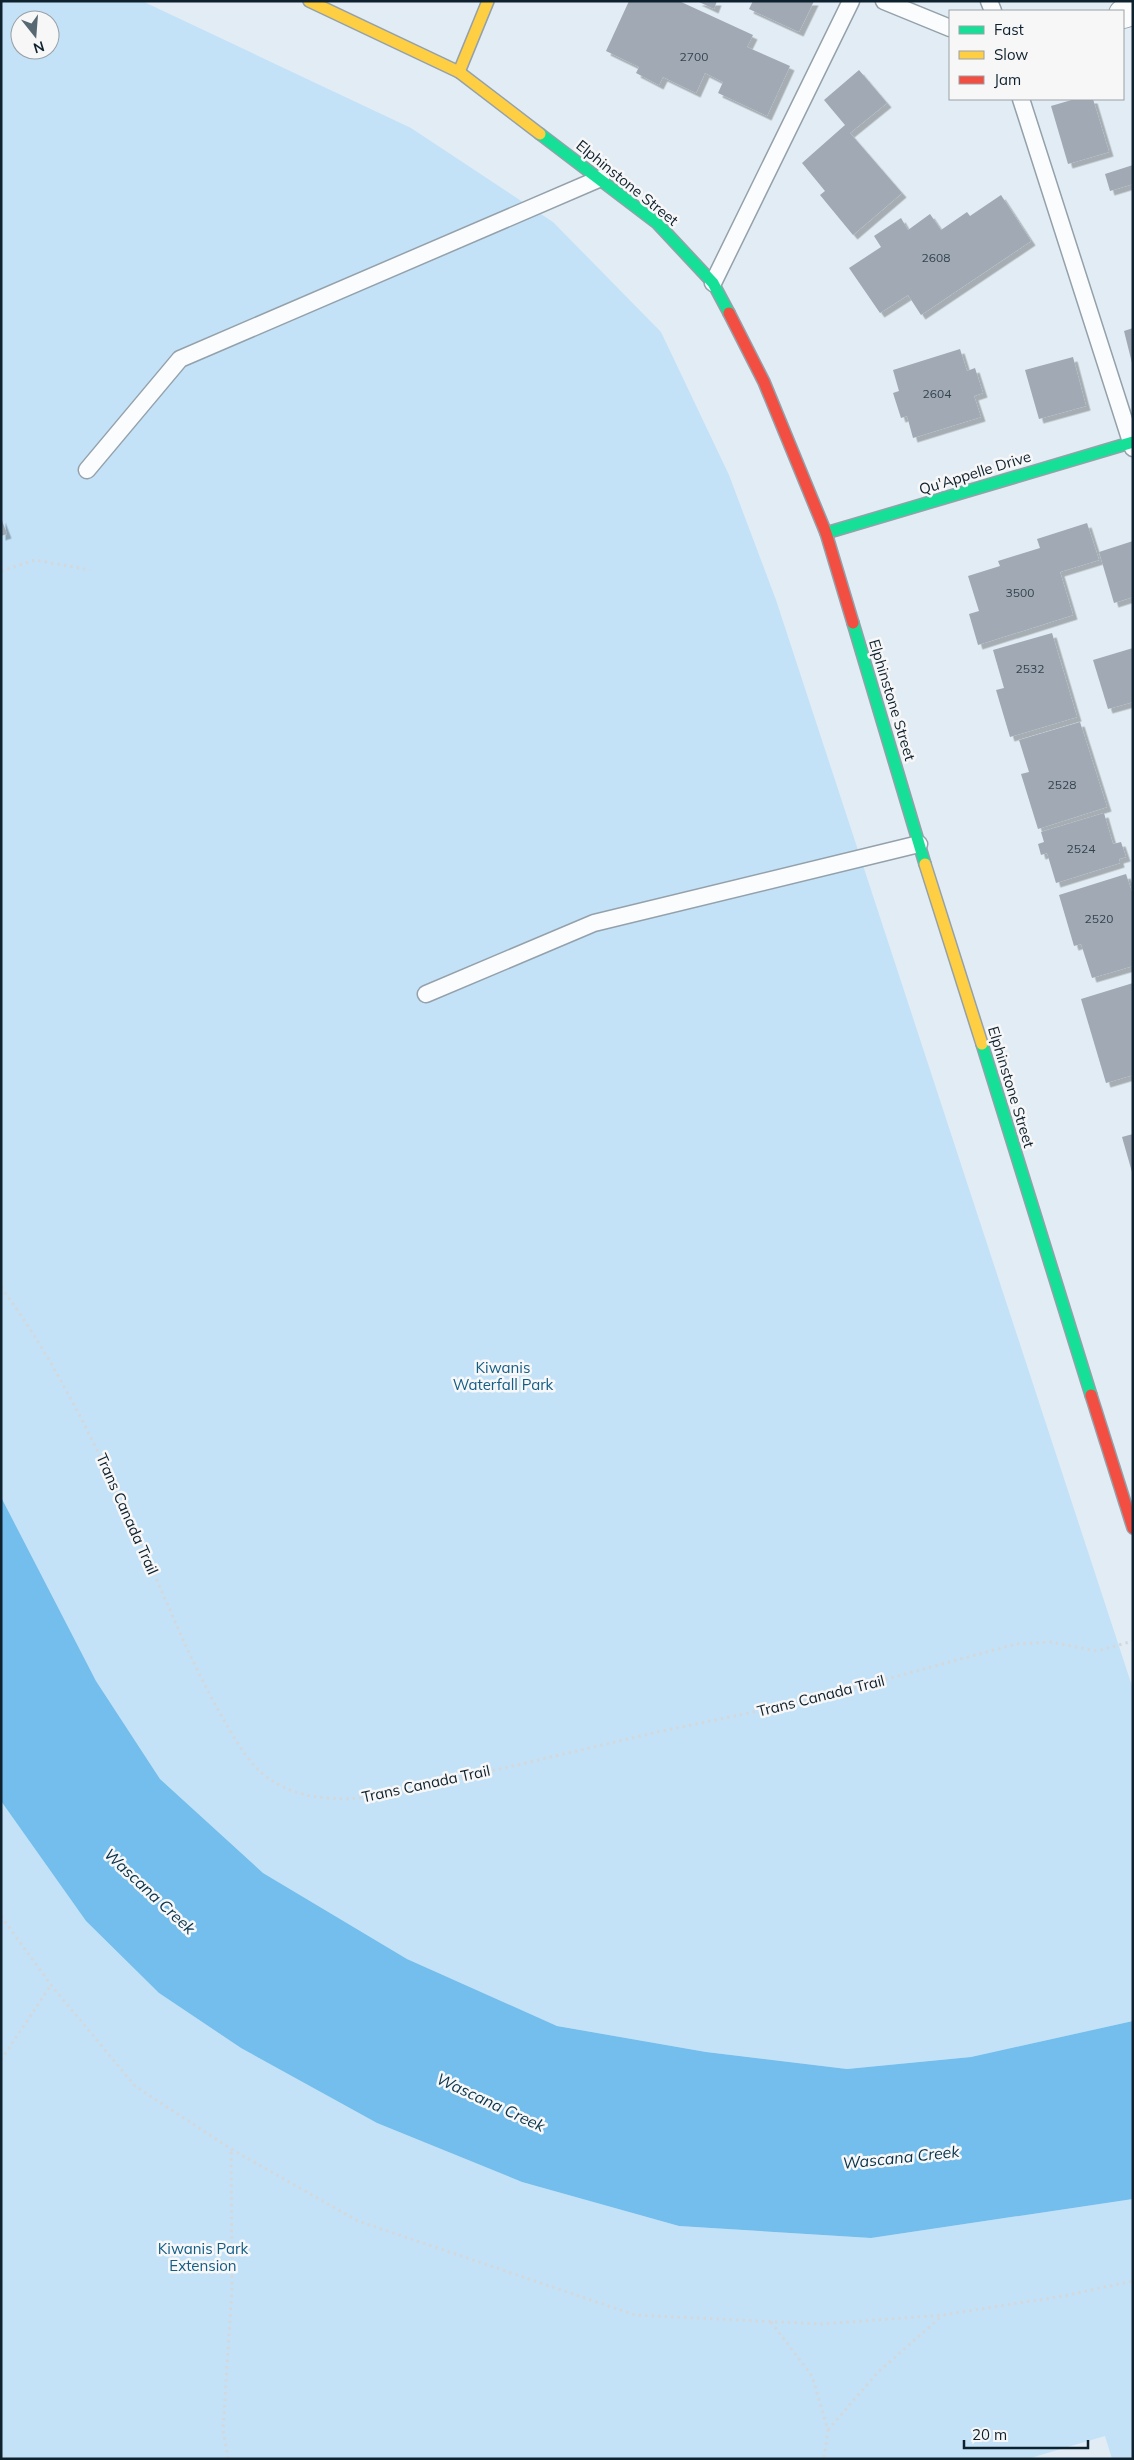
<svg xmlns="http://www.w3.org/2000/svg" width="1134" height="2460" font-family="Mulish,sans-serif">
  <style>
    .green { fill: #c3e2f8; fill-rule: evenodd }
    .water { fill: #73beec }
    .building { fill: #a0a9b4; filter: url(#shadow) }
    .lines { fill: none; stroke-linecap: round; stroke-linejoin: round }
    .lane-casing { stroke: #94a1aa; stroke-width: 19 }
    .street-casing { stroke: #94a1aa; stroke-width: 30 }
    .fast-casing { stroke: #94a1aa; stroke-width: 14 }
    .slow-casing { stroke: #94a1aa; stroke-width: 14 }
    .jam-casing { stroke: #94a1aa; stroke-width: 14 }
    .path { stroke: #d4d8db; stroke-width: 3; stroke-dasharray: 2.5 4; stroke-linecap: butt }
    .lane { stroke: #fbfcfd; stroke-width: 16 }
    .street { stroke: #fbfcfd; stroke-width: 28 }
    .fast { stroke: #16e098; stroke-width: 11 }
    .slow { stroke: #ffcf43; stroke-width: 11 }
    .jam { stroke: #f24e42; stroke-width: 11 }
    .labels { text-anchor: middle; stroke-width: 5; stroke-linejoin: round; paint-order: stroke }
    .number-label { font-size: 12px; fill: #324350 }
    .street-label { font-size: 15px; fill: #0e212e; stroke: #f7f7f7 }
    .park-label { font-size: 15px; fill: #115d87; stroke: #f7f7f7 }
    .water-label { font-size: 16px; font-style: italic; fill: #06334c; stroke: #f7f7f7 }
  </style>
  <defs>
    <filter id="shadow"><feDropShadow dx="4.5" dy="4.5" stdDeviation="0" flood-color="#0004"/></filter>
  </defs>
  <rect width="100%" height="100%" fill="#e2ecf4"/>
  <!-- green -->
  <g class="green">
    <path d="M1,1H142L411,128L553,222L661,332L729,475L776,600L1133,1689V2021L971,2057L847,2069L706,2052L557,2026L407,1959L263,1873L160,1779L96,1681L1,1497ZM20,20H50V50H20Z"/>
    <path d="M1,1801L86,1921L159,1993L241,2048L377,2123L522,2182L679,2226L871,2238L1133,2199V2459H1112L1105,2436L1027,2459H1Z"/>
  </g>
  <!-- water -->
  <path class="water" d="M1,1497L96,1681L160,1779L263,1873L407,1959L557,2026L706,2052L847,2069L971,2057L1133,2021V2199L871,2238L679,2226L522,2182L377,2123L241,2048L159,1993L86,1921L1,1801Z"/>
  <!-- building -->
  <g class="building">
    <path d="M629,1H679L753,35L747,47L790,66L767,116L718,93L723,82L705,73L696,93L663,77L659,85L636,73L639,67L606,51Z"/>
    <path d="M697,1H717L714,9Z"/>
    <path d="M753,1H814L799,32L749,9Z"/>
    <path d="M859,70L887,103L850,133L902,193L853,235L820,195L825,191L802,163L845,125L824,100Z"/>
    <path d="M1075,99H1093L1109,152L1068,164L1051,106Z"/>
    <path d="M1133,165V184L1110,191L1105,174Z"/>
    <path d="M1001,195L1031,241L921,315L908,295L880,313L849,268L881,247L874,236L901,218L908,230L930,214L941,230L967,212L970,216Z"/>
    <path d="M1133,328V363H1132L1124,331Z"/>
    <path d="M960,349L967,371L975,368L983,393L974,396L981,417L913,438L907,416L901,418L893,393L899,391L893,370Z"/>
    <path d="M1073,357L1086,406L1039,419L1025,370Z"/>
    <path d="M1,518L7,534L1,536Z"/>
    <path d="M1087,523L1099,560L1060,572L1073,615L978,645L969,614L979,611L968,576L1000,566L998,561L1040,548L1037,539Z"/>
    <path d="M1133,541V597L1114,603L1099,552Z"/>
    <path d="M1052,633L1077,717L1010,737L996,690L1004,688L993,650Z"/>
    <path d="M1133,648V702L1108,709L1093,660Z"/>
    <path d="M1080,722L1107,807L1038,829L1021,774L1029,772L1019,740Z"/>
    <path d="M1104,813L1113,844L1121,842L1126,857L1119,859L1120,863L1056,883L1047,853L1041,855L1038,844L1044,842L1041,832Z"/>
    <path d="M1126,874L1133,895V966L1092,978L1081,944L1074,946L1059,895Z"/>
    <path d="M1133,983V1075L1106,1083L1081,999Z"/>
    <path d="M1133,1134V1172H1132L1122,1137Z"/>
  </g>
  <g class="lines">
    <!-- lane casing -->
    <g class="lane-casing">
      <g id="lane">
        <path d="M884,1L950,28"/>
        <path d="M989,1L993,11"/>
        <path d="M1021,99L1133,448"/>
        <path d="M713,283L851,1"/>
        <path d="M87,470L180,359L601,178"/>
        <path d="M426,994L594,923L919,844"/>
      </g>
    </g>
    <!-- street casing -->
    <g class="street-casing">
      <path id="street" d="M1123,14L1133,11"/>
    </g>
    <!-- fast casing -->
    <g class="fast-casing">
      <g id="fast">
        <path d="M540,134L657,223L713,283L729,313"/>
        <path d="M826,533L1133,442"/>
        <path d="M853,623L925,864"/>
        <path d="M982,1044L1091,1395"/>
      </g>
    </g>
    <!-- slow casing -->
    <g class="slow-casing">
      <g id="slow">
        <path d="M309,1L459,72L540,134"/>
        <path d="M459,72L488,1"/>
        <path d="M925,864L982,1044"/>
      </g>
    </g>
    <!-- jam casing -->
    <g class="jam-casing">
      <g id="jam">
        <path d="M729,313L764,382L826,533L853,623"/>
        <path d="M1091,1395L1133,1528"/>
      </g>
    </g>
    <!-- path -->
    <g class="path">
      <path d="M1,571L35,560L90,570"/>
      <path d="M1,1287C63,1371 105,1465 148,1560C172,1614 194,1669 224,1720C235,1739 247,1761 264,1775C299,1802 338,1800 380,1797L662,1731L798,1703L1016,1644L1050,1642L1097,1651L1133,1641"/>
      <path d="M1,1916L51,1985L135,2086L231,2149L358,2221L635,2315L821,2324L943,2315L1063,2296L1133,2281"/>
      <path d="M1,2060L51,1985"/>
      <path d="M771,2322L812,2376L828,2430L824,2459"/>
      <path d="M828,2430L878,2372L942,2316"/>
      <path d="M228,2459L223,2430L232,2288L231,2149"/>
    </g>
    <!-- lane -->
    <use href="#lane" class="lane"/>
    <!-- street -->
    <use href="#street" class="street"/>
    <!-- fast -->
    <use href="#fast" class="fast"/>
    <!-- slow -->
    <use href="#slow" class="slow"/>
    <!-- jam -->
    <use href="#jam" class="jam"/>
  </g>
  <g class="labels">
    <!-- number labels -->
    <g class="number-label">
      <text x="694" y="61">2700</text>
      <text x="936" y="262">2608</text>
      <text x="937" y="398">2604</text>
      <text x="1020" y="597">3500</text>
      <text x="1030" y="673">2532</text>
      <text x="1062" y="789">2528</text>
      <text x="1081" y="853">2524</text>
      <text x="1099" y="923">2520</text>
    </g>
    <!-- street labels -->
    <g class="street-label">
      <text transform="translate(627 183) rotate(39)" y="5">Elphinstone Street</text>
      <text transform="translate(975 473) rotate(-17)" y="5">Qu'Appelle Drive</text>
      <text transform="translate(892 700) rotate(73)" y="5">Elphinstone Street</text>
      <text transform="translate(1011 1087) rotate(73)" y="5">Elphinstone Street</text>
      <text transform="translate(127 1514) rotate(66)" y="5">Trans Canada Trail</text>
      <text transform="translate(821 1696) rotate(-14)" y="5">Trans Canada Trail</text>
      <text transform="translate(426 1784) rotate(-12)" y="5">Trans Canada Trail</text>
    </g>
    <!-- park labels -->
    <g class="park-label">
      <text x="503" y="1373">Kiwanis<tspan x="503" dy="17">Waterfall Park</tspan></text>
      <text x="203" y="2254">Kiwanis Park<tspan x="203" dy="17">Extension</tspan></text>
    </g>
    <!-- water labels -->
    <g class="water-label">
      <text transform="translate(150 1891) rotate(43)" y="6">Wascana Creek</text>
      <text transform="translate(491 2102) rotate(25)" y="6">Wascana Creek</text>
      <text transform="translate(901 2157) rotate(-6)" y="6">Wascana Creek</text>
    </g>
  </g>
  <!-- border -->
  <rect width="1134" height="2460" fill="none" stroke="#0e212e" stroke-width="5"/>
  <!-- legend -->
  <rect x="949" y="10" width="175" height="90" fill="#f7f7f7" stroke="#9aa1a7"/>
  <rect x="959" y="26" width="25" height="8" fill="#16e098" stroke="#9aa1a7"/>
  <text x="994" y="35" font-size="15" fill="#0e212e">Fast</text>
  <rect x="959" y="51" width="25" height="8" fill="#ffcf43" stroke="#9aa1a7"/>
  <text x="994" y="60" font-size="15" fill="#0e212e">Slow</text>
  <rect x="959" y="76" width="25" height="8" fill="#f24e42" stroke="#9aa1a7"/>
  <text x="994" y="85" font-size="15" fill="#0e212e">Jam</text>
  <!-- north arrow -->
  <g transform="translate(35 35) rotate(163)"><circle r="24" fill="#f7f7f7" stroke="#9aa1a7"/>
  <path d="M0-4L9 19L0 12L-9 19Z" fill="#586873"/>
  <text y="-8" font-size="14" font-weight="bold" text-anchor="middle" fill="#0e212e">N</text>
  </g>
  <!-- scale -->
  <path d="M964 2440v8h124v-8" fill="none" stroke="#0e212e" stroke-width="2.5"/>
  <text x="972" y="2440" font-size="15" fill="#0e212e" stroke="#f7f7f7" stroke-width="4" paint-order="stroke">20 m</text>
</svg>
